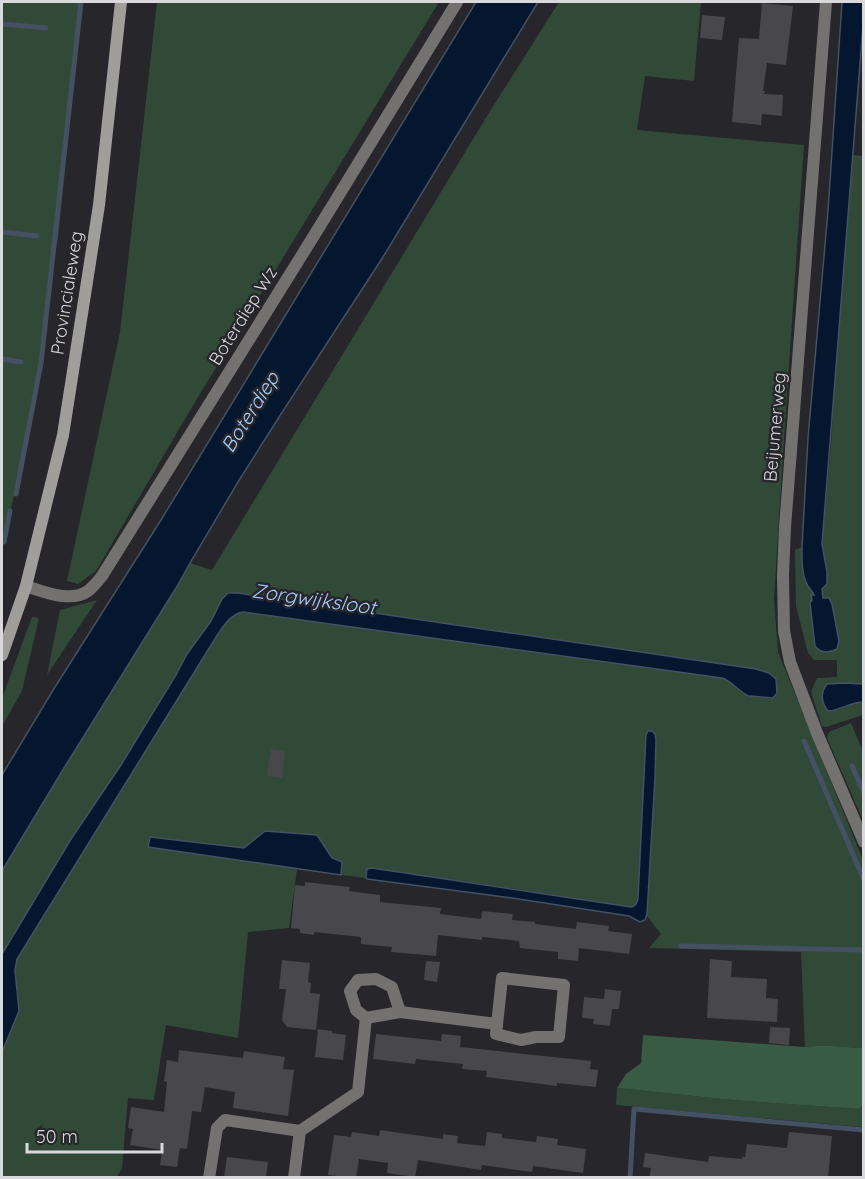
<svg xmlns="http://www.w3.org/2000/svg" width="865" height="1179" font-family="Quicksand,sans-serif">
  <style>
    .green { fill: #314a38 }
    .forest { fill: #395a43 }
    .water { fill: #04172f; stroke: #445163; stroke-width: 1.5 }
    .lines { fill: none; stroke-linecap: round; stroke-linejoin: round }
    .stream { stroke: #445163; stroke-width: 5 }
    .building { fill: #47474c }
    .minor { stroke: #747270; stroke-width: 12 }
    .secondary { stroke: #a09e9a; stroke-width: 12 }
    .labels { text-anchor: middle; stroke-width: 5; stroke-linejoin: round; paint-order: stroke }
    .street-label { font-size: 18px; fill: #d9d9dc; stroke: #26262b }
    .water-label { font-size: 20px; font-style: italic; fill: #a3ccff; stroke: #26262b }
  </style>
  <rect width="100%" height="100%" fill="#26262b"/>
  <!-- green -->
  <g class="green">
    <path d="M2,2H82L58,238L51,274L43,364L33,413L2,548Z"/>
    <path d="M157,2H439L192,407L96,571L78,584L67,581L120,332Z"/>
    <path d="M559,2H701L694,81L645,76L637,130L804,145L784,438L774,600L778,652L863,860V1048C844,1047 824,1044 805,1047L801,952L649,948L661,934L647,916L655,777L646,735L638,898L636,904L631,907L477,883L367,869L366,878L341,875L342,862L265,831L244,848L150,837L148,847L297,869L289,928L248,932L238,1038L166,1025L154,1100L128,1098L122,1168L117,1177H2V1052L19,1011L15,970L17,959L208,650C217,638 227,614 243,612L722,678L731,682L746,695L773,699L769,673L756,669L238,593L222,599L211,621L187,654L176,675L121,765L71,839L2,956V871L64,768L176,588L190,563L212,570L487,116Z"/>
    <path d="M852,155L863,156V684L845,683L827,684L837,710L854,703L863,702V715L826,727L822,726L811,692L817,678L837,677V660H814L808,653L796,606L795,550L802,547V562L814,591V595H811L812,600L823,598L822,589L827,572L822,544L831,447L840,297Z"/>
    <path d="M97,600L47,675L60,610Z"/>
    <path d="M32,617L39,618L22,691L2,726V698Z"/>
    <path d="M851,723L863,752V820L827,738L829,732Z"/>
    <path d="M617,1088L732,1100L859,1109L863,1105V1127L616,1105Z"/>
  </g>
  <!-- forest -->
  <path class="forest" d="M643,1035L805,1047C824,1044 844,1047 863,1048V1105L859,1109L732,1100L617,1088L626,1074L641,1063Z"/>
  <!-- water -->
  <g class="water">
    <path d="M476,2H538L383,257L281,414L238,482L190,563L176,588L64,768L2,871V775L55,687L161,520Z"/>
    <path d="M842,2H863L864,13L822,544L827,572V584L822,589L823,598H829L832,604L839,641L837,649C829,653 821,654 815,646L810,603L812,600L811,595H814C812,590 808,588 806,582C801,572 802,558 802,547L808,438L828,211Z"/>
    <path d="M228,593H238L756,669L769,673L776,679L777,693L772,699V698L751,696V697C739,693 734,682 722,678L243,612C228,613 216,638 208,650L17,959L15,970L19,1011L2,1052V954L71,839L121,765L176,675L187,654L211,621L222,599Z"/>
    <path d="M845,683L863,684V702C851,702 841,710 828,711C821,702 820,693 827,684Z"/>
    <path d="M648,731H652L655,734L656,740L655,777L647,914L645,920L640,922L629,916L512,898L367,879L366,878L367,869L372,868L631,907C636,906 637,903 638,898L646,735Z"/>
    <path d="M265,831L317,835L332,858L342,862L341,875L148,847L150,837L244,848Z"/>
  </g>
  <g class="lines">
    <!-- stream -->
    <g class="stream">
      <path d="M2,24L46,28"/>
      <path d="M2,232L37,236"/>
      <path d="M2,359L21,362"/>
      <path d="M16,494L41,363L81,2"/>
      <path d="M2,542H4L10,511"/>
      <path d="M804,741L864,880"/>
      <path d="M852,766L864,793"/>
      <path d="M681,946L864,950"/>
      <path d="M630,1178L634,1109L864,1130"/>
    </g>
  </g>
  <!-- building -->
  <g class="building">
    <path d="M762,3L793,6L786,65L767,63L763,91H765L764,94L783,95L782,116L762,114L761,125L732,122L739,38L759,39Z"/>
    <path d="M702,15L725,17L722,40L700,38Z"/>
    <path d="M271,749L285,751L282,778L267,776Z"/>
    <path d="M305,882L350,887L349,891L380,895V902L441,908L440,914L481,919L482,911L513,914L512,920L535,922V924L576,929L577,922L609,926L608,931L632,934L629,954L579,948L578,961L558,959V952L520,948L519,941L482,937V940L438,935L436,956L391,952L392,947L361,944V937L314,932V935L300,933V929L291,928L295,885L305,886Z"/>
    <path d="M710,959L732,961L731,977L767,979L766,998L778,999L777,1022L707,1018Z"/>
    <path d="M282,960L310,963L308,982L311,983L310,993L320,994L316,1030L287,1027L282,1020L286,989H279Z"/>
    <path d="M426,961L440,962L437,982L424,980Z"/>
    <path d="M605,989L621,991L619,1009H612L610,1026L593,1024L594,1019L582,1018L584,997L604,999Z"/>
    <path d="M770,1027L790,1028L789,1045L769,1043Z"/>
    <path d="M318,1029L332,1031V1033L346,1035L343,1060L315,1057Z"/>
    <path d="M376,1034L441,1041L442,1034L461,1036L460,1047L591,1061L590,1069L598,1070L596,1087L557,1083V1086L486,1077L487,1071L462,1069L463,1064L416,1059L415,1064L373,1059Z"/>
    <path d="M179,1050L243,1058L244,1051L285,1057L283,1069L294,1070L288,1116L233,1108L235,1092L205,1087L201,1112L192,1111L187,1149L180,1148L177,1167L160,1165L162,1150L130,1145L133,1129L128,1128L131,1107L164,1112L167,1082L164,1081L167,1060L178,1062Z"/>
    <path d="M380,1130L443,1139V1134L458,1136L457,1143L485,1146L487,1132L502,1134V1138L536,1142L537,1136L558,1139L557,1145L586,1149L583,1173L533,1166L532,1172L482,1165L481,1170L418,1160L415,1177L387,1173L388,1163L359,1159L356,1178L328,1175L334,1135L351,1137L352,1132L379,1136Z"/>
    <path d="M789,1132L832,1136L828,1178H649L651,1168L643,1167L645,1153L708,1162L709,1156L742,1159V1157H745L747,1144L787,1148Z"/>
    <path d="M227,1157L268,1162L266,1178H224Z"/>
  </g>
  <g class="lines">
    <!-- minor -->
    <g class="minor">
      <path d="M826,2L785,527L783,575L784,631L790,662L817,733L864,842"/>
      <path d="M26,586C44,592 71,603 88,591C93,587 98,581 102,576L315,234L457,2"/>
      <path d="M502,978L564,985L559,1037H536L521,1040L496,1034Z"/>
      <path d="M366,1018L356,1010L350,991L358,980L376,979L392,987L400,1012"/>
      <path d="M209,1178L217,1128L225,1120L300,1131"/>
      <path d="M294,1178L300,1131L358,1092L366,1018L400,1012L497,1024"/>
    </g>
    <!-- secondary -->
    <path class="secondary" d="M2,655L26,586L63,435L99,205L121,2"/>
  </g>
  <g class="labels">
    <!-- street labels -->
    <g class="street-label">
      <text transform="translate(67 293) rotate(-81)" y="6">Provincialeweg</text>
      <text transform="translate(243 316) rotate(-58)" y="6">Boterdiep Wz</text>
      <text transform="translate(775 427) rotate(-85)" y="6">Beijumerweg</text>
    </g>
    <!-- water labels -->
    <g class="water-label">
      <text transform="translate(250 412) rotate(-58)" y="7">Boterdiep</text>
      <text transform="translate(314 599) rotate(8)" y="7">Zorgwijksloot</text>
    </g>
  </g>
  <!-- border -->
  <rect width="865" height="1179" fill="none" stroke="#d9d9dc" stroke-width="6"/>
  <!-- scale -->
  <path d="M27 1143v9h135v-9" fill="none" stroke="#d9d9dc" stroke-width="3"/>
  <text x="36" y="1143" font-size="18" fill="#d9d9dc" stroke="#26262b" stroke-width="4.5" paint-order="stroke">50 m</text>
</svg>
